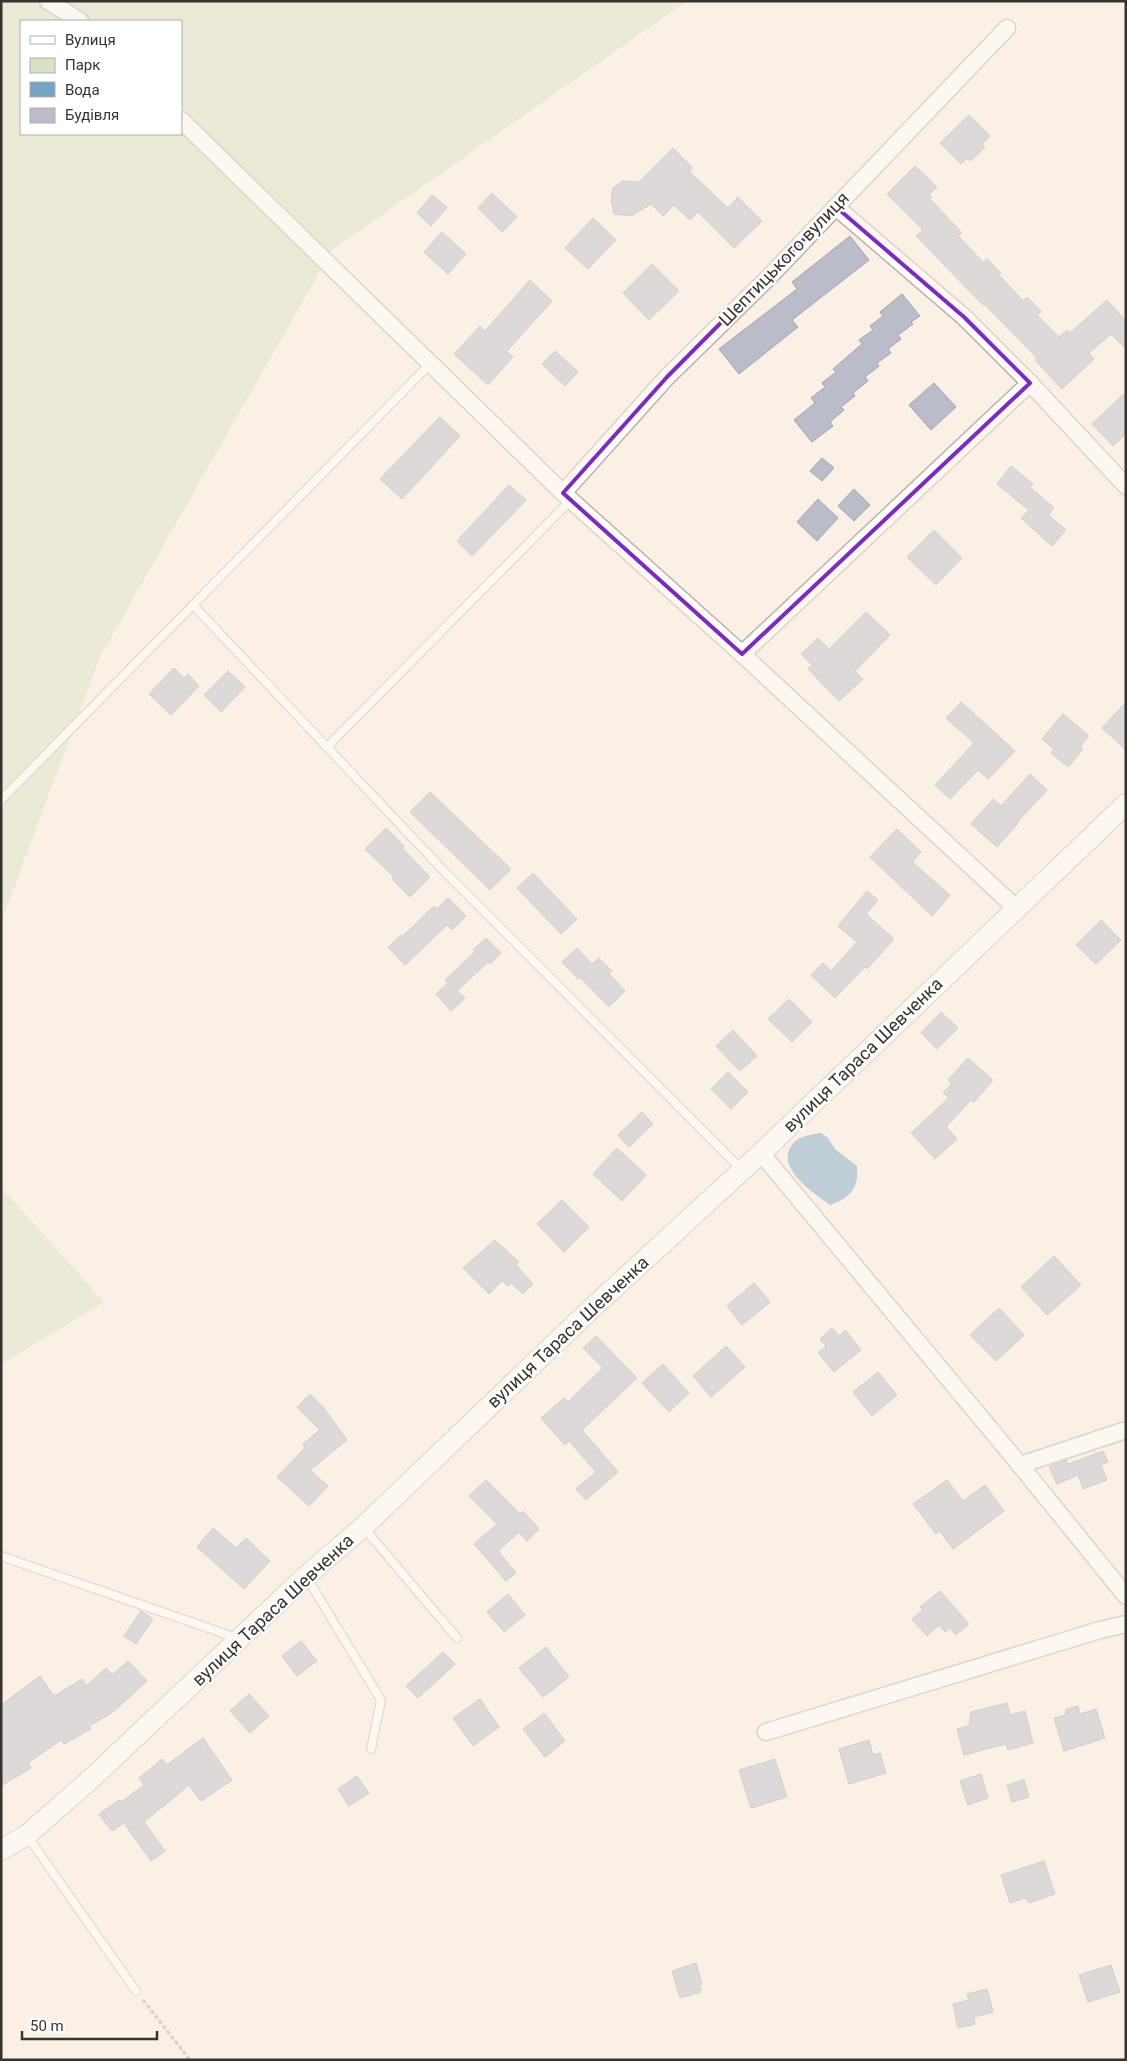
<svg xmlns="http://www.w3.org/2000/svg" width="1127" height="2061" font-family="Roboto,sans-serif">
  <style>
    .green { fill: #d7e3c4; fill-rule: evenodd }
    .water { fill: #77a3c4 }
    .building { fill: #bbbcc9; stroke: #a3a4b0 }
    .lines { fill: none; stroke-linecap: round; stroke-linejoin: round }
    .service-casing { stroke: #bcb2a8; stroke-width: 10 }
    .minor-casing { stroke: #bcb2a8; stroke-width: 19 }
    .tertiary-casing { stroke: #bcb2a8; stroke-width: 22 }
    .path { stroke: #b1a9a2; stroke-width: 3; stroke-dasharray: 4 2.5; stroke-linecap: butt }
    .service { stroke: #fff; stroke-width: 8 }
    .minor { stroke: #fff; stroke-width: 16 }
    .tertiary { stroke: #fff; stroke-width: 20 }
    .marked { fill: none; stroke: #7b2cbf; stroke-width: 4; stroke-linejoin: round }
    .labels { text-anchor: middle; stroke-width: 4.5; stroke-linejoin: round; paint-order: stroke }
    .street-label { font-size: 18px; fill: #37332f; stroke: #fff }
  </style>
  <rect width="100%" height="100%" fill="#faf0e6"/>
  <!-- green -->
  <g class="green">
    <path d="M1,1H687L332,250L100,657L1,923ZM21,21H181V134H21Z"/>
    <path d="M1,1187L104,1302L1,1364Z"/>
  </g>
  <!-- water -->
  <path class="water" d="M821,1133L828,1138L835,1149L857,1166C859,1187 851,1198 830,1205C814,1193 778,1170 790,1148C796,1136 809,1135 821,1133Z"/>
  <!-- building -->
  <g class="building">
    <path d="M969,115L990,136L982,144L985,147L971,161L967,158L961,164L940,143Z"/>
    <path d="M673,148L693,168L689,171L728,208L738,197L762,221L734,248L698,212L690,220L674,205L663,216L651,204L631,216L614,214L611,199L613,188L622,181L639,182Z"/>
    <path d="M915,166L937,187L929,195L932,198L930,199L962,233L958,236L984,263L987,259L1001,273L999,275L1023,301L1027,297L1041,311L1037,315L1059,337L1067,330L1070,333L1107,300L1126,321V349L1111,334L1089,353L1094,359L1062,389L1035,360L1037,358L984,304L983,305L916,236L923,230L887,194Z"/>
    <path d="M492,193L517,217L502,232L478,208Z"/>
    <path d="M432,195L447,207L431,226L417,213Z"/>
    <path d="M593,218L616,240L588,269L565,248Z"/>
    <path d="M442,232L466,254L448,274L424,252Z"/>
    <path d="M850,236L869,260L792,320L798,327L739,374L719,349L797,289L792,282Z"/>
    <path d="M652,264L679,291L649,320L623,293Z"/>
    <path d="M530,280L552,301L507,351L513,357L488,385L454,354L480,326L485,331Z"/>
    <path d="M902,294L920,316L911,322L913,324L898,335L901,339L888,349L891,353L877,363L879,366L865,377L868,381L853,393L855,396L841,407L844,410L830,422L833,426L812,442L794,420L815,403L811,398L825,387L822,383L836,372L833,369L862,344L859,340L873,330L870,326L883,316L880,312Z"/>
    <path d="M555,351L578,372L565,386L542,364Z"/>
    <path d="M934,383L956,407L931,430L909,405Z"/>
    <path d="M1126,392V434L1113,446L1092,424Z"/>
    <path d="M440,417L460,436L402,499L380,479Z"/>
    <path d="M822,458L834,468L822,481L810,471Z"/>
    <path d="M1011,466L1033,484L1030,487L1054,508L1048,515L1066,530L1052,546L1021,518L1029,510L997,484Z"/>
    <path d="M509,485L526,500L472,556L457,541Z"/>
    <path d="M854,489L870,505L854,521L838,506Z"/>
    <path d="M818,499L838,518L817,541L797,522Z"/>
    <path d="M934,530L962,558L936,585L907,557Z"/>
    <path d="M866,612L890,635L855,671L863,679L839,701L808,669L812,665L801,654L818,638L829,649Z"/>
    <path d="M174,668L184,678L188,674L199,686L171,715L149,694Z"/>
    <path d="M228,671L245,687L221,712L204,695Z"/>
    <path d="M961,702L1015,751L988,779L978,770L950,799L935,785L974,743L946,718Z"/>
    <path d="M1126,702V750L1102,728Z"/>
    <path d="M1063,714L1089,736L1080,746L1083,749L1068,767L1051,753L1054,749L1042,739Z"/>
    <path d="M1030,774L1047,790L1018,821L1019,822L997,847L971,824L993,799L1001,806Z"/>
    <path d="M430,792L511,869L490,890L410,812Z"/>
    <path d="M386,828L404,846L402,848L430,877L410,897L392,879L394,877L365,849Z"/>
    <path d="M897,829L921,852L912,862L950,895L932,916L870,857Z"/>
    <path d="M533,873L577,919L561,934L517,888Z"/>
    <path d="M867,891L878,900L866,914L894,939L867,969L865,967L835,998L811,975L823,963L831,971L857,942L838,926Z"/>
    <path d="M448,898L466,916L452,930L447,925L405,965L388,947L401,935L402,937L434,906L437,909Z"/>
    <path d="M1101,920L1121,940L1096,964L1076,945Z"/>
    <path d="M486,938L501,953L490,964L488,962L457,991L465,998L451,1011L436,994L448,983L445,980L475,952L473,950Z"/>
    <path d="M577,948L592,964L599,958L612,971L609,974L625,991L609,1007L580,977L578,979L562,962Z"/>
    <path d="M789,999L812,1022L792,1042L768,1019Z"/>
    <path d="M941,1012L958,1028L937,1049L921,1033Z"/>
    <path d="M733,1030L757,1056L740,1071L716,1046Z"/>
    <path d="M968,1058L993,1080L974,1102L971,1100L946,1127L957,1139L935,1159L911,1133L949,1098L943,1093L952,1083L948,1080Z"/>
    <path d="M728,1072L748,1092L731,1109L711,1089Z"/>
    <path d="M642,1112L653,1124L629,1147L618,1135Z"/>
    <path d="M617,1148L646,1175L622,1201L593,1174Z"/>
    <path d="M562,1200L589,1227L564,1252L537,1224Z"/>
    <path d="M495,1240L519,1262L516,1265L533,1284L523,1294L511,1283L508,1286L502,1281L489,1294L463,1268Z"/>
    <path d="M1054,1256L1081,1285L1047,1315L1021,1287Z"/>
    <path d="M754,1283L770,1302L742,1325L727,1306Z"/>
    <path d="M999,1308L1024,1335L996,1361L970,1335Z"/>
    <path d="M832,1328L839,1336L845,1330L861,1350L834,1372L818,1353L826,1346L820,1339Z"/>
    <path d="M596,1336L637,1378L582,1430L618,1472L586,1500L576,1489L596,1472L569,1441L565,1445L541,1418L564,1398L568,1402L603,1368L583,1348Z"/>
    <path d="M726,1346L745,1367L711,1397L693,1376Z"/>
    <path d="M663,1364L689,1393L669,1412L642,1383Z"/>
    <path d="M878,1372L897,1395L872,1416L853,1392Z"/>
    <path d="M310,1394L323,1407L347,1440L310,1470L328,1486L309,1506L277,1477L305,1448L303,1444L320,1430L297,1407Z"/>
    <path d="M1103,1451L1108,1462L1101,1465L1107,1480L1083,1489L1078,1475L1057,1484L1049,1467L1066,1460L1068,1464Z"/>
    <path d="M486,1480L520,1514L523,1511L539,1529L527,1541L519,1532L498,1551L516,1573L506,1581L474,1544L497,1524L469,1496Z"/>
    <path d="M947,1480L963,1501L985,1485L1004,1511L953,1549L940,1531L936,1534L913,1504Z"/>
    <path d="M213,1528L236,1548L246,1538L270,1561L244,1589L197,1547Z"/>
    <path d="M940,1591L969,1624L956,1635L950,1628L945,1632L939,1625L927,1636L912,1619L923,1610L920,1607Z"/>
    <path d="M508,1594L525,1615L504,1632L487,1612Z"/>
    <path d="M141,1611L153,1619L136,1644L124,1636Z"/>
    <path d="M301,1641L317,1661L297,1676L282,1656Z"/>
    <path d="M546,1647L569,1677L543,1697L519,1668Z"/>
    <path d="M443,1652L455,1664L418,1698L406,1686Z"/>
    <path d="M128,1661L147,1681L113,1712L89,1726L91,1729L64,1744L61,1740L28,1763L31,1768L1,1786V1705L40,1676L54,1696L82,1679L86,1686L106,1668L112,1675Z"/>
    <path d="M249,1694L269,1716L250,1733L230,1711Z"/>
    <path d="M480,1699L499,1727L473,1746L453,1718Z"/>
    <path d="M1007,1703L1010,1715L1025,1711L1033,1743L1008,1750L1006,1744L964,1755L957,1729L969,1726L971,1712Z"/>
    <path d="M1078,1706L1080,1714L1096,1709L1105,1738L1064,1751L1054,1718L1065,1715L1066,1709Z"/>
    <path d="M544,1713L565,1741L545,1757L523,1729Z"/>
    <path d="M203,1738L232,1780L201,1801L189,1785L144,1822L165,1851L151,1861L124,1823L112,1831L99,1814L119,1800L121,1802L144,1785L139,1778L162,1759L167,1765Z"/>
    <path d="M869,1740L873,1755L880,1753L886,1773L849,1784L839,1749Z"/>
    <path d="M775,1759L787,1797L751,1808L739,1770Z"/>
    <path d="M981,1774L988,1798L968,1805L960,1781Z"/>
    <path d="M357,1776L369,1793L349,1806L338,1789Z"/>
    <path d="M1024,1780L1029,1797L1012,1802L1007,1785Z"/>
    <path d="M1044,1861L1055,1894L1029,1903L1025,1898L1010,1903L1001,1875Z"/>
    <path d="M696,1963L702,1984L699,1985L701,1992L680,1998L672,1971Z"/>
    <path d="M1111,1965L1120,1992L1088,2002L1079,1975Z"/>
    <path d="M987,1989L993,2012L974,2017L975,2024L958,2028L953,2004L969,2000L967,1994Z"/>
  </g>
  <g class="lines">
    <!-- service casing -->
    <g class="service-casing">
      <g id="service">
        <path d="M193,605L442,869L742,1170"/>
        <path d="M327,747L571,500"/>
        <path d="M1,800L430,364"/>
        <path d="M364,1528L457,1638"/>
        <path d="M1,1556L237,1638"/>
        <path d="M307,1578L381,1700L371,1749"/>
        <path d="M28,1837L136,1991"/>
      </g>
    </g>
    <!-- minor casing -->
    <g class="minor-casing">
      <g id="minor">
        <path d="M48,1L80,21"/>
        <path d="M181,120L563,493L742,654L1017,909"/>
        <path d="M836,207L964,317L1030,383"/>
        <path d="M563,493L667,377L770,276L1007,28"/>
        <path d="M742,654L1030,383L1126,486"/>
        <path d="M761,1153L1020,1465L1126,1596"/>
        <path d="M1020,1465L1126,1430"/>
        <path d="M766,1732L1100,1630L1126,1624"/>
      </g>
    </g>
    <!-- tertiary casing -->
    <g class="tertiary-casing">
      <path id="tertiary" d="M1,1850L27,1835L92,1778L306,1576L363,1527L590,1310L761,1153L1126,804"/>
    </g>
    <!-- path -->
    <path class="path" d="M143,2000L190,2060"/>
    <!-- service -->
    <use href="#service" class="service"/>
    <!-- minor -->
    <use href="#minor" class="minor"/>
    <!-- tertiary -->
    <use href="#tertiary" class="tertiary"/>
  </g>
  <!-- marked area -->
  <path d="M0 0H1127V2061H0ZM836,207L964,317L1030,383L742,654L563,493L667,377Z" fill="#faf0e6" fill-opacity=".55" fill-rule="evenodd"/>
  <path class="marked" d="M836,207L964,317L1030,383L742,654L563,493L667,377Z"/>
  <g class="labels">
    <!-- street labels -->
    <g class="street-label">
      <text transform="translate(784 259) rotate(-46)" y="6">Шептицького вулиця</text>
      <text transform="translate(863 1055) rotate(-44)" y="6">вулиця Тараса Шевченка</text>
      <text transform="translate(568 1332) rotate(-43)" y="6">вулиця Тараса Шевченка</text>
      <text transform="translate(273 1610) rotate(-43)" y="6">вулиця Тараса Шевченка</text>
    </g>
  </g>
  <!-- border -->
  <rect width="1127" height="2061" fill="none" stroke="#37332f" stroke-width="5"/>
  <!-- legend -->
  <rect x="20" y="20" width="162" height="115" fill="#ffffff" stroke="#afadac"/>
  <rect x="30" y="36" width="25" height="8" fill="#ffffff" stroke="#afadac"/>
  <text x="65" y="45" font-size="15" fill="#37332f">Вулиця</text>
  <rect x="30" y="58" width="25" height="15" fill="#d7e3c4" stroke="#afadac"/>
  <text x="65" y="70" font-size="15" fill="#37332f">Парк</text>
  <rect x="30" y="82" width="25" height="15" fill="#77a3c4" stroke="#afadac"/>
  <text x="65" y="95" font-size="15" fill="#37332f">Вода</text>
  <rect x="30" y="108" width="25" height="15" fill="#bbbcc9" stroke="#afadac"/>
  <text x="65" y="120" font-size="15" fill="#37332f">Будівля</text>
  <!-- scale -->
  <path d="M22 2031v8h135v-8" fill="none" stroke="#37332f" stroke-width="2.5"/>
  <text x="30" y="2031" font-size="15" fill="#37332f" stroke="#ffffff" stroke-width="4" paint-order="stroke">50 m</text>
</svg>
